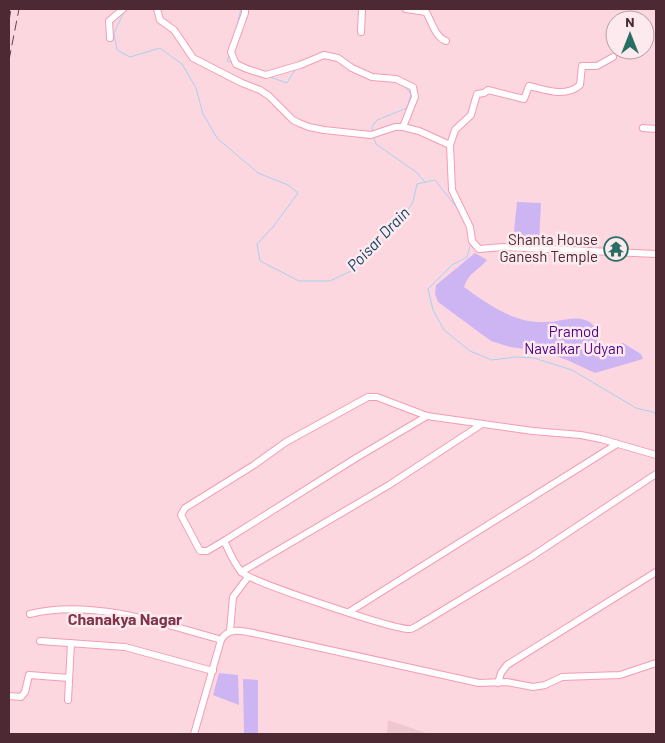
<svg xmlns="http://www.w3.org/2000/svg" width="665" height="743" font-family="Barlow,sans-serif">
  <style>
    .built { fill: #efc7d0 }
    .green { fill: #cdb5f4 }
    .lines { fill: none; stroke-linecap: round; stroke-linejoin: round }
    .stream { stroke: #a7d1f1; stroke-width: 1 }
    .street-casing { stroke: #f49cb5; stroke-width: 8 }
    .street { stroke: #fff; stroke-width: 6 }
    .rail { stroke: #63404a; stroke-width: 1; stroke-dasharray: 10 5; stroke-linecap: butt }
    .labels { text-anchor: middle; stroke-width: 5; stroke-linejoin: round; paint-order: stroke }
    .poi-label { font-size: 15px; fill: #4c2933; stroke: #fdeaee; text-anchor: end }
    .park-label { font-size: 15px; fill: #51018b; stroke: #fdeaee }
    .water-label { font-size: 16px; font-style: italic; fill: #0f4161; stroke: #fdeaee }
    .neighbourhood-label { font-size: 16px; font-weight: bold; fill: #7f334c; stroke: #fdeaee }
  </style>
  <rect width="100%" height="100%" fill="#fdd7e0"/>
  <!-- built -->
  <path class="built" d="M388,720L429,734H387Z"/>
  <!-- green -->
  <g class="green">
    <path d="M517,202L541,203L539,243L513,241Z"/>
    <path d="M475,253L487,260C477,272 470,271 464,287C489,305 515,324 547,322C561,322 580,313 592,324C600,331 596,341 596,350L623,343L641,354L643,359L595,373L567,360L540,351L510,347L491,341L438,302L435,294L436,285Z"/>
    <path d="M219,673L238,675L239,705L213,695Z"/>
    <path d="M243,679L258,680V734H244Z"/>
  </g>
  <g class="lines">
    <!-- stream -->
    <g class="stream">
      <path d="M124,12L114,33L117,50L130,57L160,48L182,64L196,88L203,114L217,138L258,173L288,185L298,193L273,227L257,244L260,261L299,281H330L353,270L363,259L385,229L403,217L413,202L417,184L435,180L457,208"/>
      <path d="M237,26L241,9"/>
      <path d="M230,54L227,61L234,63"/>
      <path d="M270,77L287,83L295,70"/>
      <path d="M373,132L372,127L377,120L407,108L411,94L404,86"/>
      <path d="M374,138L376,144L416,172L425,182"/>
      <path d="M471,243L467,257L452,265L428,289L433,310L444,330L470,351L492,360L516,357L534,358L572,370L636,408L656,413"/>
    </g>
    <!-- street casing -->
    <g class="street-casing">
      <g id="street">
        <path d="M157,9L160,20L174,30L193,58L242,83L260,90L269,96L293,120L299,123L309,127L324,130L371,135L395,127H403L419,131L450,145"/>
        <path d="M245,9V13L231,52L236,64L247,69L266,75L300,65L324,55L338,58L352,68L372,77L396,79L413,87L415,97L403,127"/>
        <path d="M406,9L426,12C432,22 435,37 446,41"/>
        <path d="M361,32L362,9"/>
        <path d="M110,38L109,21L123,9"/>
        <path d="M613,57L597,66H582L580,85C565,98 546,90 529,86L524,99L488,90L484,93L477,94L471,115L455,130L450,145L452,190L470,227L472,241L479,249L503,247L656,254"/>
        <path d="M643,128L656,129"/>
        <path d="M656,455L601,439L581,435L533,431L427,416L377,397H368L286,442L254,465L185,508L181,515L200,551H207L224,541C229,550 235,567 243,573C255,583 395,630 410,629C412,629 415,627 417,626L531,557L656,474"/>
        <path d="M224,541L356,458L427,416"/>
        <path d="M241,572L389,485L482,424"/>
        <path d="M349,612L617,444"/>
        <path d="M30,614C90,599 163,623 221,640"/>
        <path d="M230,631L233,597L248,577"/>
        <path d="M40,641L125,647L213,671"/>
        <path d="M498,683L501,673L507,665L656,572"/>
        <path d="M9,696L21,697L25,692L29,675L69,678"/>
        <path d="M68,700L71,643"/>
        <path d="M194,734L221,640C228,627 242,631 253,633L479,683L507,682L533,687L545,685L562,677L620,675L656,663"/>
      </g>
    </g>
    <!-- street -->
    <use href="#street" class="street"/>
    <!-- rail -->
    <g class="rail">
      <path d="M9,21L11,9"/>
      <path d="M9,60L19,9"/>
    </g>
  </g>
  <!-- icons -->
  <defs>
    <g id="temple-ring" transform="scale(1.25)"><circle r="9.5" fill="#fdeaee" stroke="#286e64" stroke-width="1.5"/><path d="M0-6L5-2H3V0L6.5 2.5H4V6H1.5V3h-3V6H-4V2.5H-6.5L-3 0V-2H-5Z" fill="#286e64"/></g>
  </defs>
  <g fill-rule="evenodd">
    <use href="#temple-ring" x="616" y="249"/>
  </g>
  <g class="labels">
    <!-- poi labels -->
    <g class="poi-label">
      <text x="598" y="245">Shanta House<tspan x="598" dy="17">Ganesh Temple</tspan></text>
    </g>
    <!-- park labels -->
    <g class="park-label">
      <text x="574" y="337">Pramod<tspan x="574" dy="17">Navalkar Udyan</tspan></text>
    </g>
    <!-- water labels -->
    <g class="water-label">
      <text transform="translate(378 239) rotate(-46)" y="6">Poisar Drain</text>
    </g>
    <!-- neighbourhood labels -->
    <g class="neighbourhood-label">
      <text x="125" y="625">Chanakya Nagar</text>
    </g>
  </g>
  <!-- border -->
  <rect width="665" height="743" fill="none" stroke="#4c2933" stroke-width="20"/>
  <!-- north arrow -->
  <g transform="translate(630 35)"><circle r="24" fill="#fdeaee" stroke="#b69da3"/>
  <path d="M0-4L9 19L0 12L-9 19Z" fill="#286e64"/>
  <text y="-8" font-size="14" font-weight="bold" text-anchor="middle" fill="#4c2933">N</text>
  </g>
</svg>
